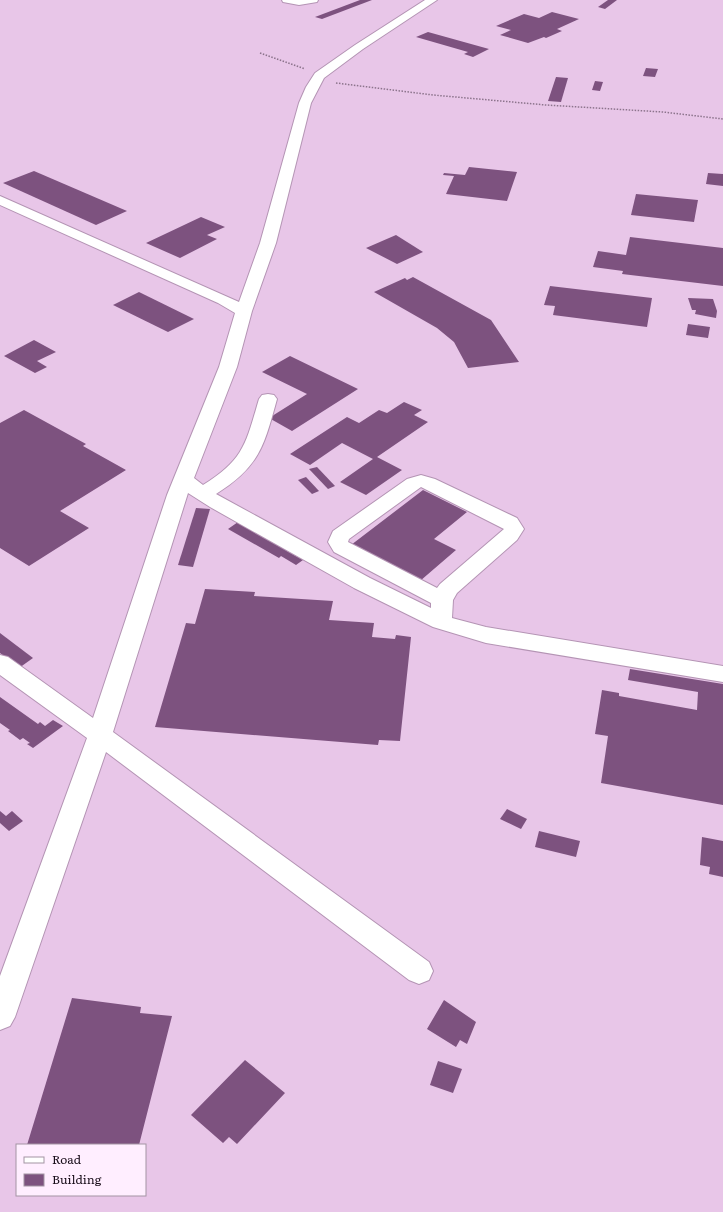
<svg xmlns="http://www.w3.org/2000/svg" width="723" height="1212" font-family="Literata,serif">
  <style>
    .building { fill: #7d527f }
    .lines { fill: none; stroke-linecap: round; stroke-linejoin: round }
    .minor-casing { stroke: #b494b4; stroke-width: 2 }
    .path { stroke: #8c748c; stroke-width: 1.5; stroke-dasharray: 1.5 1.5; stroke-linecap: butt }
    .minor { fill: #fff; fill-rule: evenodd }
  </style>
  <rect width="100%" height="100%" fill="#e8c6e8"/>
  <!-- building -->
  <g class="building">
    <path d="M360,0H372L322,19L315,17Z"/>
    <path d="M608,0H617L605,9L598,7Z"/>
    <path d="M552,12L579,19L557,29L562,31L546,38L544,37L528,43L500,35L511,30L496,26L524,14L539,18Z"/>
    <path d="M428,32L489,49L473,57L464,54L468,52L416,37Z"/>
    <path d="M646,68L658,69L655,77L643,76Z"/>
    <path d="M556,77L568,78L561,102L548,101Z"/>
    <path d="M595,81L603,82L600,91L592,90Z"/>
    <path d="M469,167L517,172L507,201L446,194L454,176L443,175L444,173L465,175Z"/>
    <path d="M34,171L127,211L96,225L3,183Z"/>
    <path d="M708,173L723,174V186L706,184Z"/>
    <path d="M636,194L698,200L694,222L631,215Z"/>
    <path d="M201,217L225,227L207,235L217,239L180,258L146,243Z"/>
    <path d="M396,235L423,252L397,264L366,248Z"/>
    <path d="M630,237L723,248V286L622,274L623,271L593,267L598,251L626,255Z"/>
    <path d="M413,277L491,320L519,362L468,368L454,342L437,328L374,292L405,278L407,280Z"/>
    <path d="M550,286L652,298L647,327L553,315L555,306L544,305Z"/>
    <path d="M139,292L194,319L168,332L113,305Z"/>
    <path d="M688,298L713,299L717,311L716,318L695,314L696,310H692Z"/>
    <path d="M688,324L710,327L708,338L686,335Z"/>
    <path d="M34,340L56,352L37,361L47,367L35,373L4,356Z"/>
    <path d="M290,356L358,389L292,431L269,418L307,394L262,372Z"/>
    <path d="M404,402L422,410L414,415L428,422L377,457L402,470L366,495L340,482L373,459L342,443L310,465L290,454L347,417L359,423L379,410L387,413Z"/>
    <path d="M24,410L86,444L83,446L126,470L60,511L89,528L29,566L0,548V423Z"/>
    <path d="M317,467L335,486L328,489L309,469Z"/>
    <path d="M306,477L319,491L312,494L298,480Z"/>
    <path d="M423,490L467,512L434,539L456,550L420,581L351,545Z"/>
    <path d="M196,508L210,509L193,567L178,565Z"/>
    <path d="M238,522L289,550L287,551L303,560L296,565L281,556L279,558L228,529Z"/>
    <path d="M205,589L255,592L254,596L333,601L329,620L374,623L372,637L395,639L396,635L411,637L400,741L379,740L378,745L155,727L186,623L195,624Z"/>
    <path d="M0,633L33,658L19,668L0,653Z"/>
    <path d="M630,669L723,684V805L601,783L608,736L595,734L602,690L619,693V696L697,710L698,692L628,680Z"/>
    <path d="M0,697L38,724L40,722L45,726L53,720L63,726L33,748L27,744L30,743L23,738L20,740L8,731L10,730L0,723Z"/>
    <path d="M507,809L527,819L521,829L500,819Z"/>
    <path d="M0,811L6,816L12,811L23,821L9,831L0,823Z"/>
    <path d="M539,831L580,841L576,857L535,847Z"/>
    <path d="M702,837L723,841V877L709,874L710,867L700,865Z"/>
    <path d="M72,998L141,1007L140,1013L172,1016L139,1145H27Z"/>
    <path d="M444,1000L476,1022L467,1044L460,1040L456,1047L427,1029Z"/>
    <path d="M245,1060L285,1093L237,1144L229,1137L223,1143L191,1115Z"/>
    <path d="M438,1061L462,1069L453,1093L430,1085Z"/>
  </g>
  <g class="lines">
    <!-- minor casing -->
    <g class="minor-casing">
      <g id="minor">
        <path d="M282,0H318L317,2L299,5L283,2Z"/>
        <path d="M425,0H437L363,49L324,78L311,103L276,243L252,311L237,367L194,478L203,485C244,460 246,443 259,399L262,395L268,394L274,395L277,399C264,446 260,466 216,494L370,578L431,608V603L334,552L328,542L333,531L407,479L421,475L435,479L517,518L524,529L517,540L457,593L453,600L452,618L486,627L723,666V682L486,643L433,627L354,588L210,507L188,493L113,732L429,962L433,971L429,980L419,984L409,980L106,752L15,1017L10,1026L0,1030V976L87,738L0,675V655L8,657L93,718L167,495L219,367L235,313L218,303L0,205V196L239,302L260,243L299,103L306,87L315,73L355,45ZM421,487L504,529L440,584L437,588L348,542L349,539Z"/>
      </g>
    </g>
    <!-- path -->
    <g class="path">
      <path d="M260,53L305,69"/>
      <path d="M336,83L433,95L546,105L663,112L723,119"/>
    </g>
    <!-- minor -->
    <use href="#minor" class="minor"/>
  </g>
  <!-- legend -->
  <rect x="16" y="1144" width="130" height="52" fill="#ffeeff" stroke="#a394a3"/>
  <rect x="24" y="1157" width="20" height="6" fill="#ffffff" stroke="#a394a3"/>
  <text x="52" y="1164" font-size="12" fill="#180d19">Road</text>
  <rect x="24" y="1174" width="20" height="12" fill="#7d527f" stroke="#a394a3"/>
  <text x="52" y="1184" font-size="12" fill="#180d19">Building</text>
</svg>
